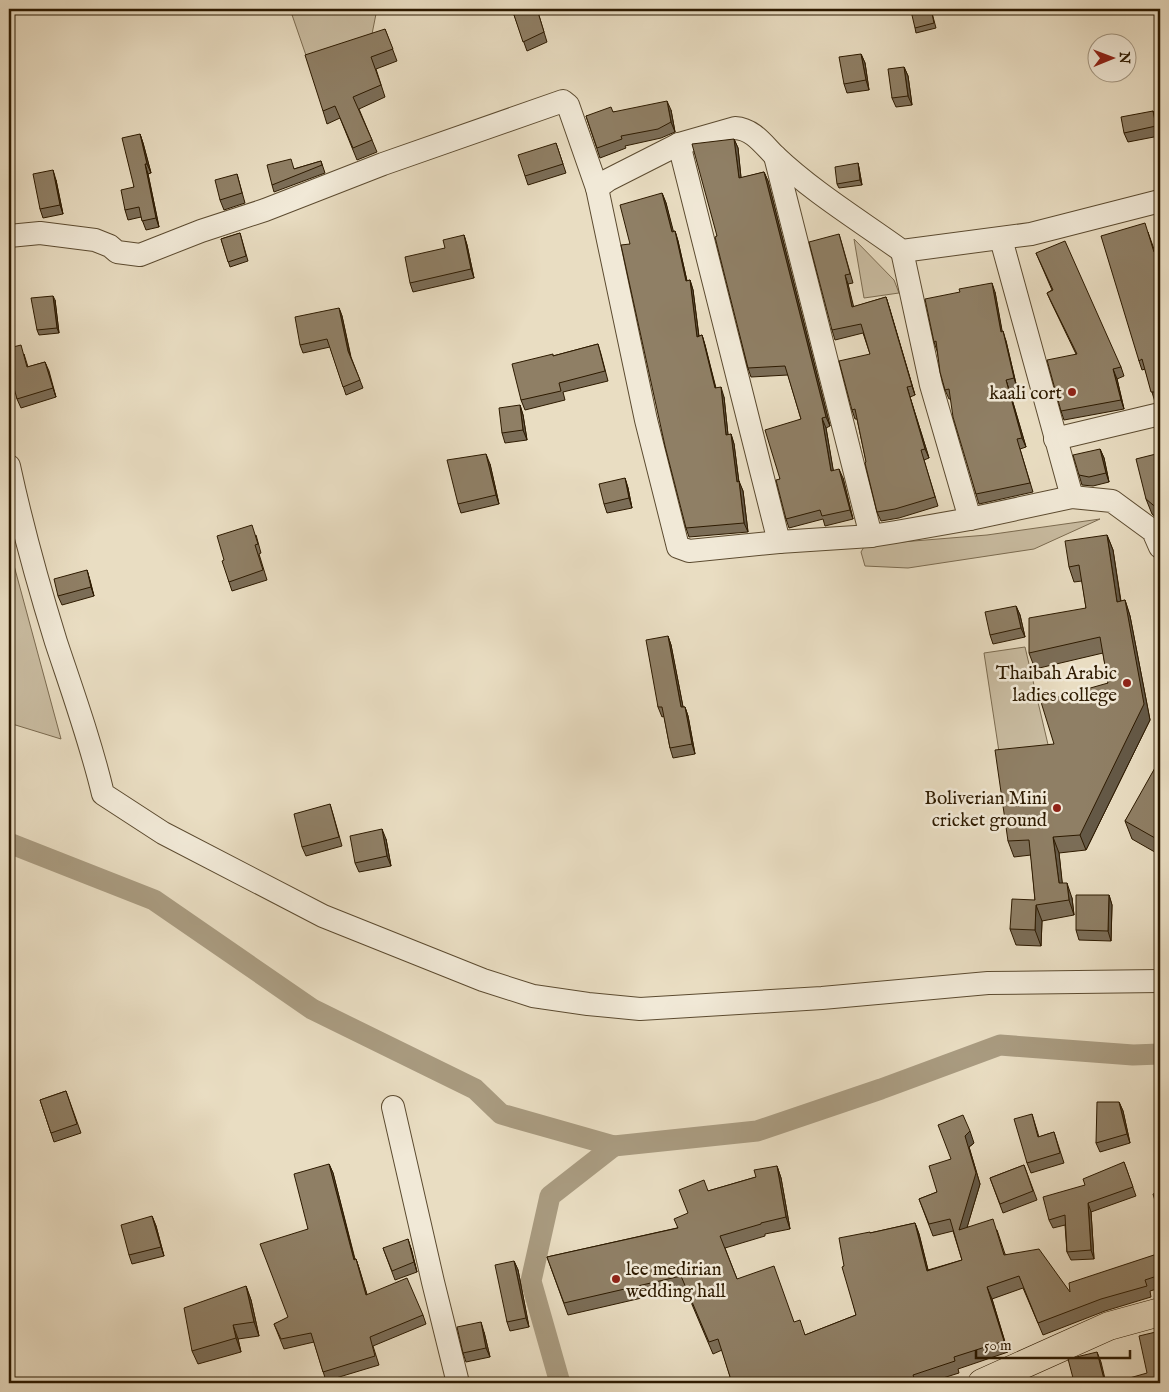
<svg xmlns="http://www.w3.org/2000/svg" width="1169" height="1392" font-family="'IM FELL English',serif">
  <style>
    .green { fill: #c9bca1; stroke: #7b6b50 }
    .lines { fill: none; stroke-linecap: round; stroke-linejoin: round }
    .canal { stroke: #a99b80; stroke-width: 21 }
    .minor-casing { stroke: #5c4b30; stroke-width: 24 }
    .trunk-casing { stroke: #2d1a00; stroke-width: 29 }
    .minor { stroke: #f1e9d7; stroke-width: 22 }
    .trunk { stroke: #e9ddc2; stroke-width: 28 }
    .wall { fill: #7b6d57; stroke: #2d1a00 }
    .shaded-wall { fill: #645947; stroke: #2d1a00 }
    .building { fill: #8f7f65; stroke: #2d1a00 }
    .poi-dot { fill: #8f2418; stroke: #f1e9d7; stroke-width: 2 }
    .labels { text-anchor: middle; stroke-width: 5; stroke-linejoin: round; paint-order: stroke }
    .poi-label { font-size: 19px; fill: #2d1a00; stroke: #f1e9d7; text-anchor: end }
  </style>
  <rect width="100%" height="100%" fill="#e9ddc2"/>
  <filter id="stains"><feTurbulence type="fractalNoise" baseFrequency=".004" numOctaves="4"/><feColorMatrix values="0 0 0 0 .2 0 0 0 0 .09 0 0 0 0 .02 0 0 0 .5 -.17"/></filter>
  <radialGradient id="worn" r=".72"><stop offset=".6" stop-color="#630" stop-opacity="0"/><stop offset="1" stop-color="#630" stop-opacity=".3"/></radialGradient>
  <!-- green -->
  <g class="green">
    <path d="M290,9H377L369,49L310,67Z"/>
    <path d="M854,239L894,280L899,293L864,298Z"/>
    <path d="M1100,519L1034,549L908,568L865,566L861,552L865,545L987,535Z"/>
    <path d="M9,547L61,739L9,723Z"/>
    <path d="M1025,647L1050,753L1001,765L984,653Z"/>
  </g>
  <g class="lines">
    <!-- canal -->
    <g class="canal">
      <path d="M9,843L154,900L312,1009L475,1089L501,1114L614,1146L757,1131L881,1089L1000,1045L1133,1055L1160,1054"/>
      <path d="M560,1383L531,1281L550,1196L614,1146"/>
    </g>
    <!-- minor casing -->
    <g class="minor-casing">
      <g id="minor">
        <path d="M679,144L779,542"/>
        <path d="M775,156L871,536"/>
        <path d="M1160,201L1031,234L902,251C859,220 813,192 775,156C763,144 753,129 735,128L679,144L608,180L597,188L646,420L678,547L689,551L779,542L871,536L896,532L970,519L1072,497L1112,501L1153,531L1160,547"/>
        <path d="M9,236L40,233L95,240L110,246L117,252L140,255L201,231L265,210L383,164L563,101L568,105L597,188"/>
        <path d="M1001,239L1072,497"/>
        <path d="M902,251L931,385L970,519"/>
        <path d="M1055,439L1160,414"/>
        <path d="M9,466C22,526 38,584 56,642C73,693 91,743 103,794L163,833L323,916L483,980L533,996L588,1004L640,1009L822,998L988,983L1160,981"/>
        <path d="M393,1107L433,1282L458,1383"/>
      </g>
    </g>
    <!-- trunk casing -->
    <g class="trunk-casing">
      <path id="trunk" d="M982,1383L1109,1326L1160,1312"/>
    </g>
    <!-- minor -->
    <use href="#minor" class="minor"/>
    <!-- trunk -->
    <use href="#trunk" class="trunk"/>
  </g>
  <!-- wall -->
  <g class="wall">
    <path d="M512,9H537L547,42L527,51Z"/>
    <path d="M931,9L936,28L916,33L915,28Z"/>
    <path d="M953,9H978L954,13Z"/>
    <path d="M385,29L397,61L376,69L385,97L359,109L372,140L377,152L357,160L340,118L327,124L323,111Z"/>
    <path d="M861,54L865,63L869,90L847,93L844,84Z"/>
    <path d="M904,67L908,76L912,105L896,107L892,98Z"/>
    <path d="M671,110L675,132L661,138L625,146L626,148L600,158L586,116L613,112Z"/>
    <path d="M1153,111L1156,120L1159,136L1128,142L1124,133Z"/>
    <path d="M140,134L143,143L151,173L148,174L159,227L146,230L141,217L128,220L125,210L134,187Z"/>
    <path d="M734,139L738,148L741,178L764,172L768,181L830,426L826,428L833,470L843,478L853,519L825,526L823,519L789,528L786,519L780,479L801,419L788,375L751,377L748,368L717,236Z"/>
    <path d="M556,143L566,173L528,185L525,176Z"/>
    <path d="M321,161L325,173L274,192L272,185L294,169Z"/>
    <path d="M858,163L859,168L862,185L839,188L837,184Z"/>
    <path d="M237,174L245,203L224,210L220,200Z"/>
    <path d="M56,180L63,214L43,218L40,209Z"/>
    <path d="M662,193L666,203L673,232L675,231L678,241L687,281L690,280L693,290L699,336L702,335L705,345L716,388L724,397L728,435L731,434L734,444L739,482L743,491L748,532L689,537L686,528L630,244Z"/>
    <path d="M1148,232L1155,252L1160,250V401L1155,402L1145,369L1142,370L1139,361Z"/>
    <path d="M240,233L248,261L230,267L221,239Z"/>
    <path d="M839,234L842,244L853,283L848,284L853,307L886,297L915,395L910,397L929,458L924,460L938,506L899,518L881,521L877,512L857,419H855L852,410L870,354L863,333L835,340L832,330Z"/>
    <path d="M464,235L467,245L474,278L413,292L410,283L445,248Z"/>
    <path d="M1036,253L1121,367L1124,376L1117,379L1124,409L1064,420L1061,411L1076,354L1051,302L1047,293L1052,290Z"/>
    <path d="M995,292L1002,332L1006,341L1017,388L1009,389L1026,447L1020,449L1033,492L979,504L976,494L951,399H949L945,390L937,351L934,342Z"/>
    <path d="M55,300L59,333L39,335L37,330Z"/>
    <path d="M339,308L342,316L351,357L363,388L346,395L330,347L303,353L300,345Z"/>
    <path d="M598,344L601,354L608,381L563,392L565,400L525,410L521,400L553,356Z"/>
    <path d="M24,354L28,367L45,362L56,397L21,408L17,399Z"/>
    <path d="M520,405L523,415L527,440L505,443L502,433Z"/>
    <path d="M1100,449L1104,458L1109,482L1093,486L1082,485L1079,475Z"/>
    <path d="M1160,453V521L1152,514L1146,499Z"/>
    <path d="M490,464L499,504L461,513L458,504Z"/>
    <path d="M625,478L628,488L632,508L607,513L604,504Z"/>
    <path d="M256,535L261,553L259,554L267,580L232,591L229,582L224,560Z"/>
    <path d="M1107,535L1113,550L1121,601L1125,600L1130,616L1150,720L1086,850L1059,853L1062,883L1072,898L1074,915L1042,921L1041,946L1016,945L1010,929L1035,900L1031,855L1014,857L1008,841L1054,744L1108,683L1103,653L1035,669L1029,653L1086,608L1082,581L1074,582L1069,567Z"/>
    <path d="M87,570L94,596L62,605L58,596Z"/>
    <path d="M1016,606L1020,615L1025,637L993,644L990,635Z"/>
    <path d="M668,636L671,645L683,707H685L688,716L695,754L673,758L670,748L664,716L662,717L658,707Z"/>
    <path d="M1160,768V855L1132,839L1125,821Z"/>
    <path d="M330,804L333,814L342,846L306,856L302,847Z"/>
    <path d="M386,839L391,866L359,872L355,863Z"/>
    <path d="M1109,895L1112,905L1111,941L1079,940L1076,930Z"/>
    <path d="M66,1091L81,1133L54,1142L40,1100Z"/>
    <path d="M1119,1102L1123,1111L1130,1143L1100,1152L1096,1143Z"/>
    <path d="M1032,1114L1039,1137L1054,1132L1064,1163L1031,1173L1027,1163Z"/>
    <path d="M974,1143L969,1147L980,1184L967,1227L997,1230L1005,1254L1070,1292L1160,1253V1288L1150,1291L1151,1297L1105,1311L1043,1335L1023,1288L992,1299L1008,1352L958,1369L959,1373L927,1383H732L722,1350L713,1354L685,1288L568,1315L547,1257L677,1228L708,1191L756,1177L777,1166L781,1178L790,1229L765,1234V1236L725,1248L737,1279L794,1322L805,1335L856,1315L844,1266L870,1233L915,1223L919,1234L928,1270L962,1260L953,1231L933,1236L919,1199L937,1192L951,1159Z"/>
    <path d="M1124,1162L1136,1196L1091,1212L1094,1259L1071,1260L1067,1252L1065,1225L1053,1228L1049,1220L1085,1185Z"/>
    <path d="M329,1164L333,1173L355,1259H356L359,1268L367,1295L423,1315L426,1324L373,1346L379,1365L326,1381L314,1342L284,1349L274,1324L288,1318L308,1229Z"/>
    <path d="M1024,1165L1037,1200L1003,1213L990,1178Z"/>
    <path d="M152,1216L156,1226L164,1256L132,1264L129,1255Z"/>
    <path d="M383,1248H411L417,1272L395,1280Z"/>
    <path d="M514,1261L518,1270L529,1327L510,1331L507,1322Z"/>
    <path d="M246,1286L251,1300L259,1336L238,1339L241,1352L198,1364L192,1351Z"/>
    <path d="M484,1332L490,1357L466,1362L463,1353Z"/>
  </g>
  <!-- shaded-wall -->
  <g class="shaded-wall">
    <path d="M861,54L865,63L869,90L866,80Z"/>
    <path d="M904,67L908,76L912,105L908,96Z"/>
    <path d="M667,101L671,110L675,132L671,122Z"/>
    <path d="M1153,111L1156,120L1159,136L1156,126Z"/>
    <path d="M140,134L143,143L151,173L147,164Z"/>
    <path d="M734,139L738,148L742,187L739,178Z"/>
    <path d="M858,163L859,168L862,185L860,180Z"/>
    <path d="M145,164L148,174L159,227L156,218Z"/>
    <path d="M53,170L56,180L63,214L60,205Z"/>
    <path d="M764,172L768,181L830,426L826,417Z"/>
    <path d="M662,193L666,203L676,241L672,232Z"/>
    <path d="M675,231L678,241L689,290L686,281Z"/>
    <path d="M464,235L467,245L474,278L471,269Z"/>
    <path d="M845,275L848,284L856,316L852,307Z"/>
    <path d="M690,280L693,290L700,346L697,337Z"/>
    <path d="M992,283L995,292L1004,341L1001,332Z"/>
    <path d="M53,296L55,300L59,333L57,328Z"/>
    <path d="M886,297L889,306L915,395L912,386Z"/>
    <path d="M339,308L342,316L351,359L348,351Z"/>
    <path d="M1003,331L1006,341L1017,388L1014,378Z"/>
    <path d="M702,335L705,345L718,398L715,388Z"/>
    <path d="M45,362L49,371L56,397L53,388Z"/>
    <path d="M1113,369L1117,379L1124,409L1121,400Z"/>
    <path d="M1006,380L1009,389L1026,447L1022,438Z"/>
    <path d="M721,387L724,397L729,444L726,435Z"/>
    <path d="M907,387L910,397L929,458L925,449Z"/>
    <path d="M520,405L523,415L527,440L523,430Z"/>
    <path d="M822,418L826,428L835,480L831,471Z"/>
    <path d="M731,434L734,444L740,491L737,482Z"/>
    <path d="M1100,449L1104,458L1109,482L1106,473Z"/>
    <path d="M486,454L490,464L499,504L496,495Z"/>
    <path d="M839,469L843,478L853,519L850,510Z"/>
    <path d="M625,478L628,488L632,508L629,498Z"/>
    <path d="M739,481L743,491L748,532L744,523Z"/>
    <path d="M1107,535L1113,550L1123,617L1117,602Z"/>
    <path d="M87,570L90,580L94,596L91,587Z"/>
    <path d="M1125,600L1130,616L1150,720L1086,850L1080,835Z"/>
    <path d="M1016,606L1020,615L1025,637L1021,628Z"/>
    <path d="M668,636L671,645L685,717L681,707Z"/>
    <path d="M685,707L688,716L695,754L692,744Z"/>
    <path d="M382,829L386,839L391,866L387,856Z"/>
    <path d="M1160,829V851L1155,838Z"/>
    <path d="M1053,837L1059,853L1064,898L1059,883Z"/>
    <path d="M1067,883L1072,898L1074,915L1069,900Z"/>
    <path d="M1109,895L1112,905L1111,941L1108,931Z"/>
    <path d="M1036,905L1042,921L1041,946L1035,930Z"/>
    <path d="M1119,1102L1123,1111L1130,1143L1127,1134Z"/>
    <path d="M970,1131L974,1143L969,1147L980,1184L963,1241L959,1230L965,1136Z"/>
    <path d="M329,1164L333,1173L357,1269L354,1260Z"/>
    <path d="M777,1166L781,1178L790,1229L786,1217Z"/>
    <path d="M1088,1203L1091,1212L1094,1259L1091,1250Z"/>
    <path d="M152,1216L156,1226L164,1256L161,1247Z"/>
    <path d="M915,1223L919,1234L931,1282L927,1271Z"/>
    <path d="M408,1239L411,1248L417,1272L414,1262Z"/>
    <path d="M356,1259L359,1268L370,1304L366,1295Z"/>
    <path d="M514,1261L518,1270L529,1327L526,1318Z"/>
    <path d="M246,1286L251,1300L259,1336L254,1322Z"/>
    <path d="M987,1287L992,1299L1008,1352L1004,1341Z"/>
    <path d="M481,1322L484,1332L490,1357L486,1348Z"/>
    <path d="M233,1325L238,1339L241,1352L236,1338Z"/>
    <path d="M1097,1352L1101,1362L1106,1383H1105Z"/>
  </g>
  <!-- building -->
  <g class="building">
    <path d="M512,9H537L544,32L523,42Z"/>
    <path d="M922,9H931L934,23L915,28L911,11Z"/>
    <path d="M385,29L393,49L371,57L381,85L353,97L372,140L353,148L335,106L323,111L305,55Z"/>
    <path d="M861,54L866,80L844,84L839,57Z"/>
    <path d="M904,67L908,96L892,98L888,69Z"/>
    <path d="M667,101L671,122L658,129L621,136L622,139L597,148L586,116L611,107L613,112Z"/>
    <path d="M1153,111L1156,126L1124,133L1121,117Z"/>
    <path d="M140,134L147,164H145L156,218L142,221L139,207L125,210L121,190L134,187L122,138Z"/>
    <path d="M734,139L739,178L764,172L826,417L822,418L831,471L839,469L850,510L822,516L820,510L786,519L776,480L780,479L765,430L801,419L785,366L748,368L715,237L717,236L692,144Z"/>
    <path d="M556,143L563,164L525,176L518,155Z"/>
    <path d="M291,159L294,169L321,161L322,165L272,185L267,165Z"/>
    <path d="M858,163L860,180L837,184L835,167Z"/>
    <path d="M53,170L60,205L40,209L33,174Z"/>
    <path d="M237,174L242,193L220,200L215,180Z"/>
    <path d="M662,193L672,232L675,231L686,281L690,280L697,337L702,335L715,388L721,387L726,435L731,434L737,482L739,481L744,523L686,528L665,446L621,245L630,244L620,205Z"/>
    <path d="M1145,223L1154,252L1160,250V392H1151L1142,359L1139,361L1101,236Z"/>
    <path d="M240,233L246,256L228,262L221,239Z"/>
    <path d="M839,234L850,274L845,275L852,307L886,297L912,386L907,387L925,449L921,450L935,497L895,509L877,512L865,463L866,462L855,409L852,410L839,361L870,354L861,324L832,330L809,242Z"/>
    <path d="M464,235L471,269L410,283L405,257L445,248L443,240Z"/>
    <path d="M1065,241L1121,367L1113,369L1121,400L1061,411L1047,360L1077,354L1047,293L1053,290L1036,253Z"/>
    <path d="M992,283L1001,332L1003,331L1014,378L1006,380L1022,438L1017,439L1030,483L976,494L953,417L949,389L945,390L940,372L936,341L934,342L925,299L960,292L959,289Z"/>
    <path d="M53,296L57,328L37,330L31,298Z"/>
    <path d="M339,308L348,351L360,380L343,387L327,339L300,345L295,317Z"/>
    <path d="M598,344L605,371L559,383L561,391L521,400L512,364L553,354V356Z"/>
    <path d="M21,345L27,367L45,362L53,388L17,399L9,370V348Z"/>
    <path d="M520,405L523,430L502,433L499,408Z"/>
    <path d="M1100,449L1106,473L1089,477L1079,475L1073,455Z"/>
    <path d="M1160,453V512L1159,510L1146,499L1136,459Z"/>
    <path d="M486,454L496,495L458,504L447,460Z"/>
    <path d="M625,478L629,498L604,504L599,484Z"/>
    <path d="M252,525L258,544L255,545L263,570L229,582L222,561L224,560L217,536Z"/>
    <path d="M1107,535L1117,602L1125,600L1144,704L1080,835L1053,837L1059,883H1067L1069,900L1036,905L1035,930L1010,929L1012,899L1035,900L1029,840L1008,841L995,750L1054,744L1041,702L1108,683L1100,637L1029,653V618L1086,608L1079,565L1069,567L1065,541Z"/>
    <path d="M87,570L91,587L58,596L54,579Z"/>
    <path d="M1016,606L1021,628L990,635L985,612Z"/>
    <path d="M668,636L681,707H685L692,744L670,748L662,707H658L646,640Z"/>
    <path d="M1156,766L1160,768V829L1155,838L1125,821Z"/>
    <path d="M330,804L339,837L302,847L294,814Z"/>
    <path d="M382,829L387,856L355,863L350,836Z"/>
    <path d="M1076,895H1109L1108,931L1076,930Z"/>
    <path d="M66,1091L77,1124L51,1133L40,1100Z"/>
    <path d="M1097,1102H1119L1127,1134L1096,1143Z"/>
    <path d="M1032,1114L1038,1137L1054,1132L1060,1153L1027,1163L1014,1119Z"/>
    <path d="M963,1115L970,1131L965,1136L976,1173L959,1230L993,1219L1004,1255L1039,1249L1070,1292L1069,1283L1160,1253V1275L1145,1280L1147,1286L1101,1299L1038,1323L1019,1276L987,1287L1004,1341L954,1357L955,1361L913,1375L916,1383H732L718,1339L709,1342L681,1276L564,1303L547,1257L678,1228L674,1219L688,1213L679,1190L704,1180L708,1191L756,1177L754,1170L777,1166L786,1217L761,1223V1224L720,1236L737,1279L774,1266L794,1322L800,1320L805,1335L856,1315L842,1267L844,1266L839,1238L870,1232V1233L915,1223L927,1271L962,1260L950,1219L929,1224L919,1199L937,1192L929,1166L951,1159L938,1125Z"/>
    <path d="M1124,1162L1133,1187L1088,1203L1091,1250L1067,1252L1065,1215L1049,1220L1043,1197L1085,1185L1083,1179Z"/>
    <path d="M329,1164L354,1260L356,1259L366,1295L407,1278L423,1315L370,1337L375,1356L323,1372L311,1333L281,1339L274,1324L288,1317L260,1244L308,1229L294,1174Z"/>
    <path d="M1024,1165L1033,1191L1000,1204L990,1178Z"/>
    <path d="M1160,1191V1211H1158L1153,1194Z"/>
    <path d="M152,1216L161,1247L129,1255L121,1225Z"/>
    <path d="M1160,1225V1249H1159L1155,1226Z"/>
    <path d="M408,1239L414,1262L392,1271L383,1248Z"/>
    <path d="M514,1261L526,1318L507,1322L495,1265Z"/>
    <path d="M246,1286L254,1322L233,1325L236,1338L192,1351L184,1308Z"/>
    <path d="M481,1322L486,1348L463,1353L457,1327Z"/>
    <path d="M1160,1331V1383H1112L1147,1373L1139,1336Z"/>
    <path d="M1097,1352L1105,1383H1046V1379L1073,1378L1068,1359Z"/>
  </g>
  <!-- markers -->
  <g class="poi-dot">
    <circle cx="1072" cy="392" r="5"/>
    <circle cx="1127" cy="683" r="5"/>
    <circle cx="1057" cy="808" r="5"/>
    <circle cx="616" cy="1279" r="5"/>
  </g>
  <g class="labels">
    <!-- poi labels -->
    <g class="poi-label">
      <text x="1062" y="399">kaali cort</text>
      <text x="1117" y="679">Thaibah Arabic<tspan x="1117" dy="22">ladies college</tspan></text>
      <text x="1047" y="804">Boliverian Mini<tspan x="1047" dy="22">cricket ground</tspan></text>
      <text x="626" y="1275" text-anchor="start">lee medirian<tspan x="626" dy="22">wedding hall</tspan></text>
    </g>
  </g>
  <!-- margin -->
  <rect width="1169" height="1392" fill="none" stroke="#e9ddc2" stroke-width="30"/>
  <rect x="10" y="10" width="1149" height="1372" fill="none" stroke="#2d1a00" stroke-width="2.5"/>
  <rect x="15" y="15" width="1139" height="1362" fill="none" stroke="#2d1a00"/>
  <!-- north arrow -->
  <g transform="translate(1112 58) rotate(89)"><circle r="24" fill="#f1e9d7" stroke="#a39681"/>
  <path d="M0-4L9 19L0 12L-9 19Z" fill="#8f2418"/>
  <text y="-8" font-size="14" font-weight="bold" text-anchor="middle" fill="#2d1a00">N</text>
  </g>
  <!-- scale -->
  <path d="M976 1350v8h154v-8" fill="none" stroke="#2d1a00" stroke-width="2.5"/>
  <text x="984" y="1350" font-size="15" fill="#2d1a00" stroke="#f1e9d7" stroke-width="4" paint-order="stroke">50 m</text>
  <rect width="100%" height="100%" filter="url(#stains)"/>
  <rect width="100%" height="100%" fill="url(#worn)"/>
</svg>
